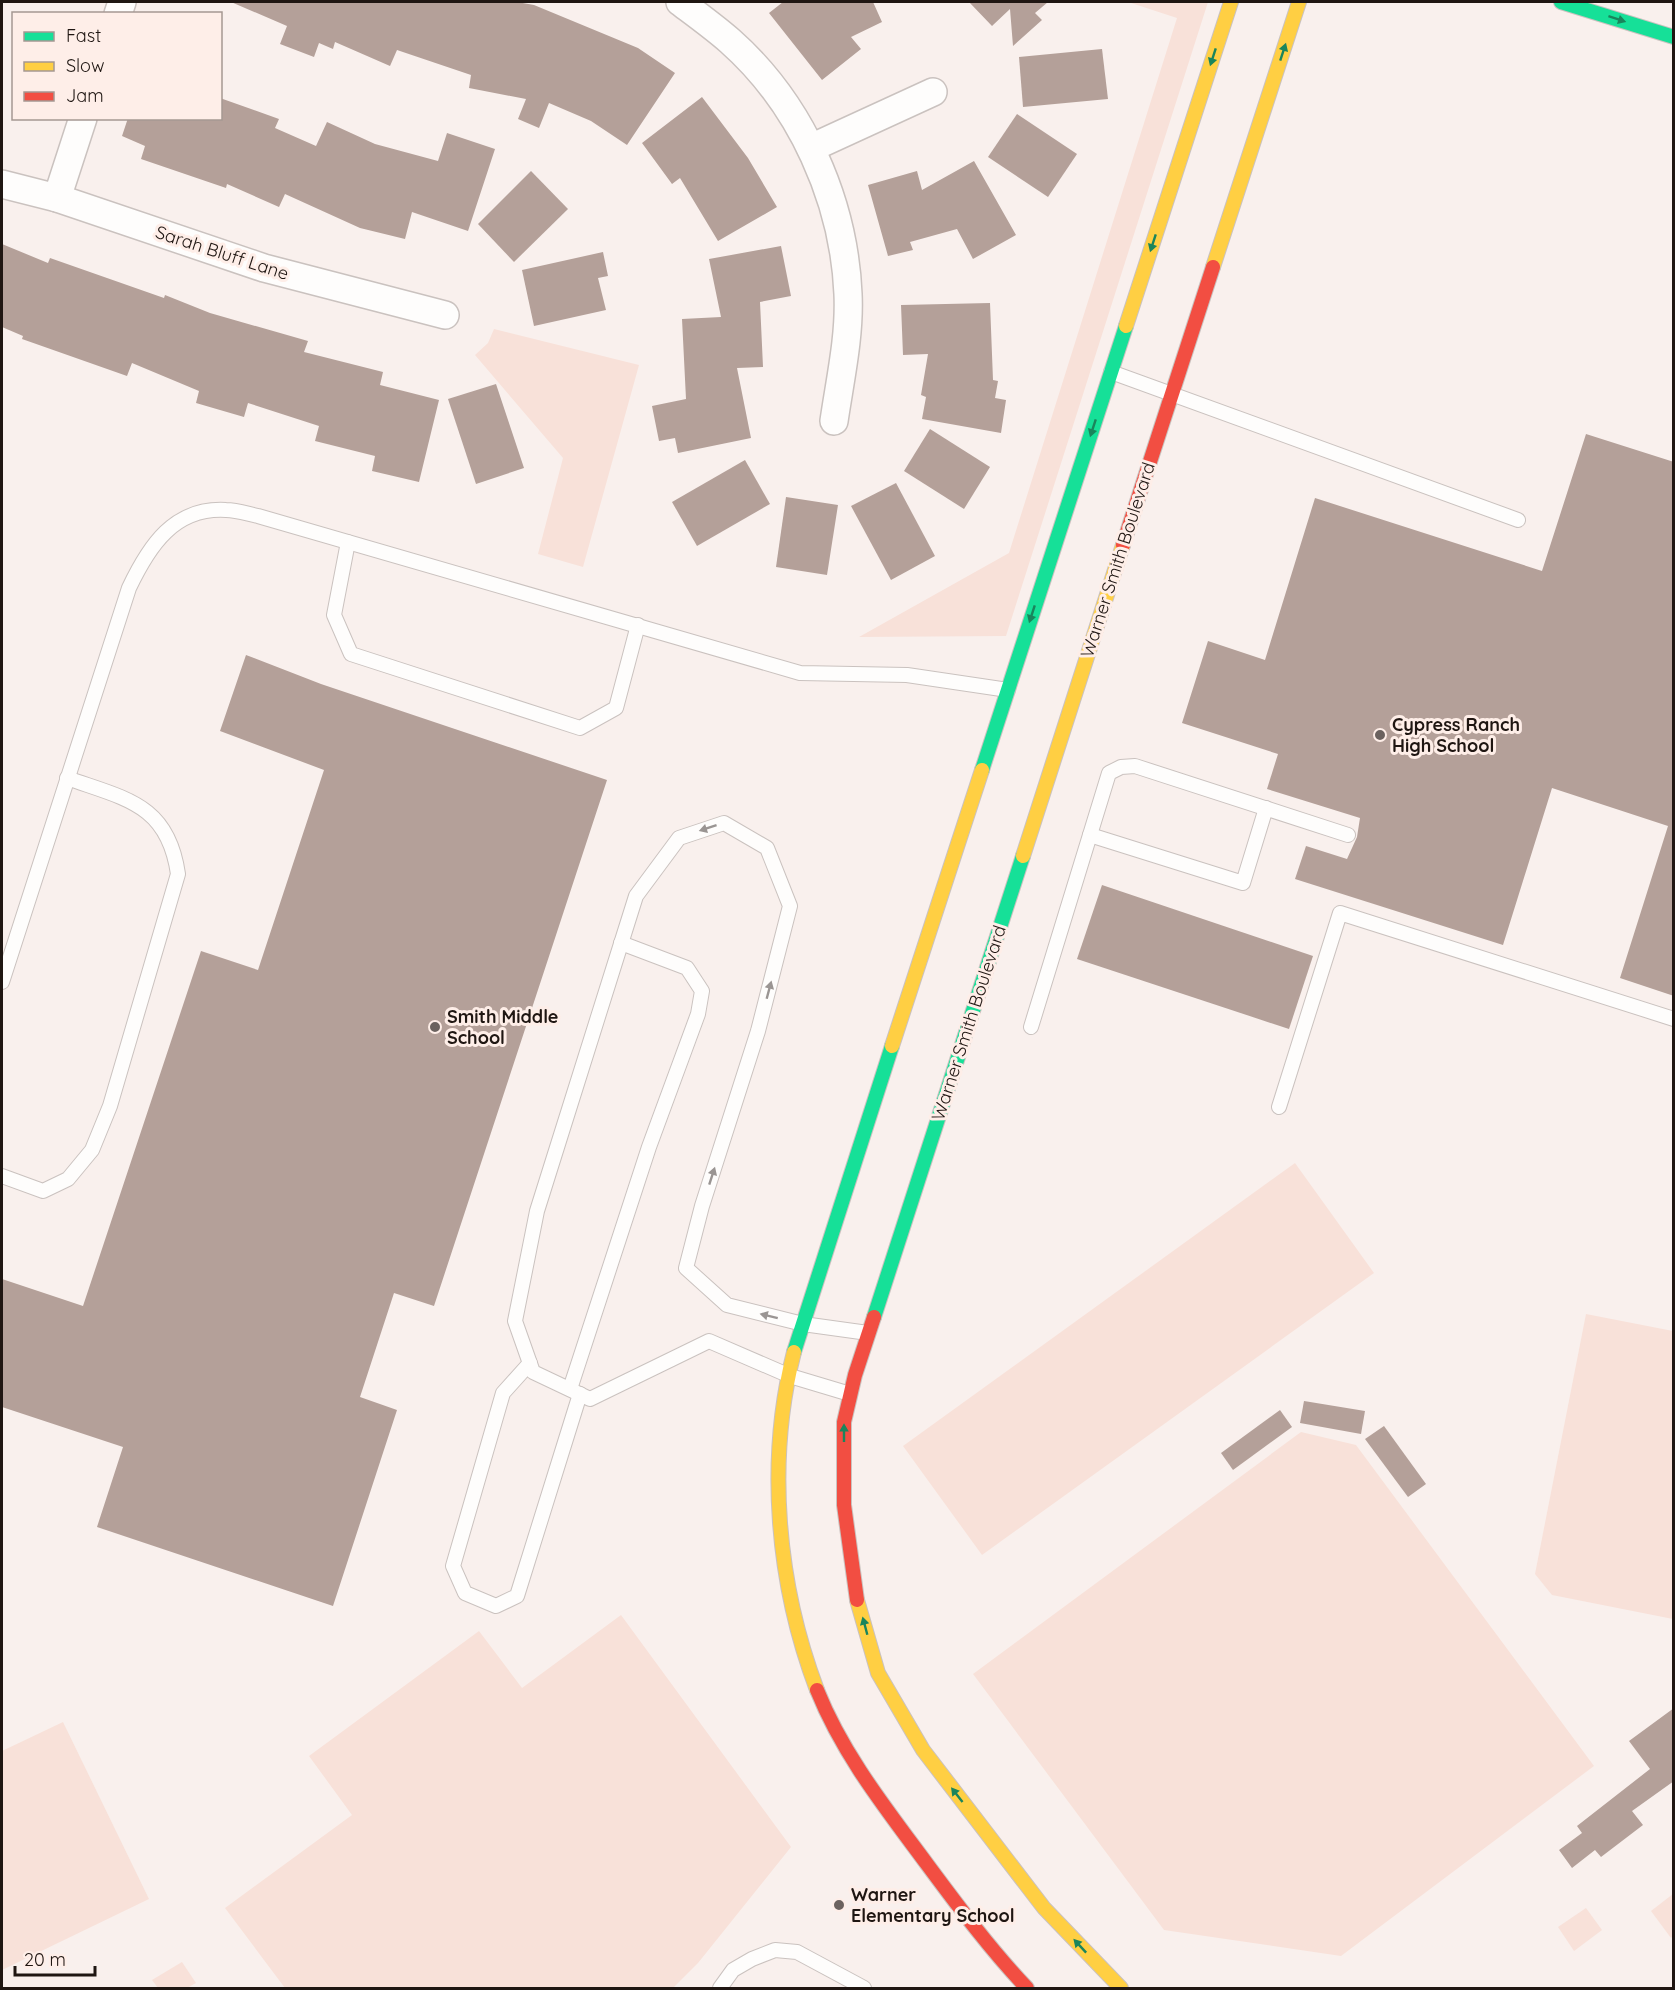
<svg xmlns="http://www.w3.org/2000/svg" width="1675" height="1990" font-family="Quicksand,sans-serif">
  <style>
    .green { fill: #f8e1d9 }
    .building { fill: #b4a099 }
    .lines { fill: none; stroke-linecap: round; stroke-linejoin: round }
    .lane-casing { stroke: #cac2bf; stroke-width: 16 }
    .street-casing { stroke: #cac2bf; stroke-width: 30 }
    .fast-casing { stroke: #cac2bf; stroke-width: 16 }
    .slow-casing { stroke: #cac2bf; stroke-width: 16 }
    .jam-casing { stroke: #cac2bf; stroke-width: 16 }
    .lane { stroke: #fefdfc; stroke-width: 14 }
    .street { stroke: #fefdfc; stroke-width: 27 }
    .fast { stroke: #16e098; stroke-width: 14 }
    .slow { stroke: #ffcf43; stroke-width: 14 }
    .jam { stroke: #f24e42; stroke-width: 14 }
    .oneway { fill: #1a855c }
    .oneway2 { fill: #9a9593 }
    .poi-dot { fill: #6b625f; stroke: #feeee8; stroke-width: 2 }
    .labels { text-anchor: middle; stroke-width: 6; stroke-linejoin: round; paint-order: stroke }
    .street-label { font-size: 18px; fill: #1f1612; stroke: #feeee8 }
    .poi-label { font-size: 18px; font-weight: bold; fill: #1f1612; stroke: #feeee8; text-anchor: start }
  </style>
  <rect width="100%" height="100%" fill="#f9f0ed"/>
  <!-- green -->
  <g class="green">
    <path d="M1128,2H1208L1006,636L859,637L1009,553L1177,18Z"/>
    <path d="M494,329L639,365L583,567L538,554L563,458L475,355L488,343Z"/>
    <path d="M1295,1163L1374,1273L982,1555L903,1446Z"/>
    <path d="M1586,1314L1673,1331V1619L1552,1595L1535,1574Z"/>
    <path d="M1301,1432L1356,1445L1594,1766L1341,1956L1164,1930L973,1674Z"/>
    <path d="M621,1615L791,1847L698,1963L673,1988H285L225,1908L352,1815L309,1756L479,1631L522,1688Z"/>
    <path d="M63,1722L149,1899L2,1970V1751Z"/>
    <path d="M1673,1894V1936L1671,1938L1651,1911Z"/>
    <path d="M1586,1908L1602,1930L1574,1951L1558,1927Z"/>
    <path d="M182,1962L196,1983L187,1988H158L152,1980Z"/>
  </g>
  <!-- building -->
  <g class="building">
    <path d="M231,2H517L534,5L638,48L675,73L627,145L591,121L549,103L539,128L518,119L526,99L469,88L471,75L397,50L390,66L335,42L333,49L319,43L314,57L280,44L287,26Z"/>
    <path d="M783,2H873L882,22L851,37L861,49L822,80L769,13Z"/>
    <path d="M969,2H1048L1035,13L1042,20L1013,46L1010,9L992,26Z"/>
    <path d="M1102,49L1108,99L1023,107L1019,57Z"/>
    <path d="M702,97L748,158L777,207L718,241L680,178L672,184L642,143Z"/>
    <path d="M220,98L279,119L275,128L316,146L327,122L375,144L438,161L447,133L495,149L468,231L412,212L405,239L360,228L285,194L279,207L227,184L226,188L141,159L145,146L122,136L128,118H220Z"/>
    <path d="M1017,114L1077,154L1048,197L988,157Z"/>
    <path d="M974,161L1016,235L973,259L957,229L910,242L913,250L888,256L868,185L917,171L922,190Z"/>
    <path d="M531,171L568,209L514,262L478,224Z"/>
    <path d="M2,244L48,263L50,258L164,298L165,295L210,313L308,341L304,352L383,372L380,385L439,400L419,482L372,471L375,456L315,441L319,426L248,403L244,417L196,403L199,391L132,363L127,376L22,339L23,336L2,327Z"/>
    <path d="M781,246L791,296L760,302L763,367L737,368L751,438L678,453L675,438L659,441L652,406L686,399L682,319L721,317L709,259Z"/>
    <path d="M603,252L608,276L598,278L606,310L534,326L522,270Z"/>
    <path d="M990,303L993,380L998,381L995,398L1006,400L1001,433L922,419L926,397L921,395L928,354L903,355L901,305Z"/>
    <path d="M496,384L524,468L476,484L448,399Z"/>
    <path d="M930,429L990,467L964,509L904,471Z"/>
    <path d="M1586,434L1674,462V996L1620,978L1668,826L1552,788L1503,945L1295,879L1306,846L1347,859L1357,837L1360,818L1267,789L1278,754L1182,723L1208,641L1265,660L1315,498L1542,571Z"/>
    <path d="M745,460L770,504L697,546L672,502Z"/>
    <path d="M896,483L935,556L891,580L851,506Z"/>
    <path d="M786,497L838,505L827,575L776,567Z"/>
    <path d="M246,655L321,684L607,780L434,1306L394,1293L360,1397L397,1410L333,1606L97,1527L123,1447L2,1407V1279L83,1306L201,951L258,970L324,770L220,731Z"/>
    <path d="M1102,885L1313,956L1289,1029L1077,959Z"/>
    <path d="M1304,1401L1365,1411L1361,1434L1300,1423Z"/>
    <path d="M1280,1410L1292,1427L1233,1470L1221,1453Z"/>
    <path d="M1384,1426L1426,1484L1408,1497L1365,1439Z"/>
    <path d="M1674,1708V1781L1632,1811L1643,1825L1601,1857L1595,1850L1572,1868L1559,1850L1582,1833L1577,1826L1650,1769L1629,1741Z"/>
  </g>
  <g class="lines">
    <!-- lane casing -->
    <g class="lane-casing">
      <g id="lane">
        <path d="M1111,372L1518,520"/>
        <path d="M348,542L334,615L351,654L580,728L616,708L638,625"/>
        <path d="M1090,835L1243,883L1266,808"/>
        <path d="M2,982L129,588C149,546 174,507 226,510C237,510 248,514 258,516L800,673L907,675L1008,690"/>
        <path d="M1031,1027L1109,773L1121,767L1135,766L1348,835"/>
        <path d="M1279,1107L1340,913L1674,1019"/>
        <path d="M2,1176L43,1191L68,1179L92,1150L110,1106L178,874C168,804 126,799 67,778"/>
        <path d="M530,1363L503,1393L453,1566L465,1593L496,1606L517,1596L580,1394"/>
        <path d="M570,1389L649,1147L698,1014L702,991L687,968L621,943"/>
        <path d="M850,1394L790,1376L709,1341L590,1399L533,1372L515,1321L537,1211L636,896L679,838L724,823L767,848L790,906L758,1031L702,1206L686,1268L727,1305L803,1324L868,1333"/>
        <path d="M720,1988L733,1970L752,1959L775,1950L797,1952L864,1988"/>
      </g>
    </g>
    <!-- street casing -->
    <g class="street-casing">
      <g id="street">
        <path d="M680,2C696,14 714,27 730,41C801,104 844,200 848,294C850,336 840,380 834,421"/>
        <path d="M118,14L122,2"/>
        <path d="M811,148L933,92"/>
        <path d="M2,184L57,198L264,268L445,315"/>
        <path d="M57,198L83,118"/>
      </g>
    </g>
    <!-- fast casing -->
    <g class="fast-casing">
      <g id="fast">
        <path d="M1561,2L1674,37"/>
        <path d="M982,770L1126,326"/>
        <path d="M874,1317L1023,856"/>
        <path d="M794,1352L892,1046"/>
      </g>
    </g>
    <!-- slow casing -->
    <g class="slow-casing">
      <g id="slow">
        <path d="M1213,267L1299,2"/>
        <path d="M1126,326L1231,2"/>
        <path d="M1023,856L1123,545"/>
        <path d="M892,1046L982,770"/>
        <path d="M794,1352C766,1462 777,1584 817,1690"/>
        <path d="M857,1600L878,1673L923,1750L1044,1908L1121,1988"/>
      </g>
    </g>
    <!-- jam casing -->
    <g class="jam-casing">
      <g id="jam">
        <path d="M1123,545L1213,267"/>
        <path d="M857,1600L844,1505V1422L855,1375L874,1317"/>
        <path d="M817,1690C841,1750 880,1801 918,1852C953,1899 987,1946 1027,1988"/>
      </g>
    </g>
    <!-- lane -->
    <use href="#lane" class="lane"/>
    <!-- street -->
    <use href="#street" class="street"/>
    <!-- fast -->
    <use href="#fast" class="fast"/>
    <!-- slow -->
    <use href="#slow" class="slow"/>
    <!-- jam -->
    <use href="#jam" class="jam"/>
  </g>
  <!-- one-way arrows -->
  <defs><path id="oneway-solid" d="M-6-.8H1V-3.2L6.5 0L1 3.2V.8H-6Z" transform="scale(1.5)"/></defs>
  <g class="oneway">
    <use href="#oneway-solid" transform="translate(1617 19) rotate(18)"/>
    <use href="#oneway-solid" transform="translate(1283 52) rotate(-72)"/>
    <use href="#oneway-solid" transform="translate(1213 57) rotate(108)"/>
    <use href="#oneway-solid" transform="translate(1153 243) rotate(108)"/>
    <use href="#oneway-solid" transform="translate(1093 428) rotate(108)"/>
    <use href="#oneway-solid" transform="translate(1032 614) rotate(108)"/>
    <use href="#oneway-solid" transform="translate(844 1433) rotate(-90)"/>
    <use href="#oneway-solid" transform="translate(865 1626) rotate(-105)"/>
    <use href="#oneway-solid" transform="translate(957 1795) rotate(-128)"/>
    <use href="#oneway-solid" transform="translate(1080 1946) rotate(-133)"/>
  </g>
  <g class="oneway2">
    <use href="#oneway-solid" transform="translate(708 828) rotate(162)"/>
    <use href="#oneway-solid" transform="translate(769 990) rotate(-75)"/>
    <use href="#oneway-solid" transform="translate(712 1176) rotate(-72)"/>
    <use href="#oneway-solid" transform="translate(769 1316) rotate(-166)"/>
  </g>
  <!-- markers -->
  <g class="poi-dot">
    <circle cx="1380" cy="735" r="6"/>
    <circle cx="435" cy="1027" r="6"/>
    <circle cx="839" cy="1905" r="6"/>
  </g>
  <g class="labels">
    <!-- street labels -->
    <g class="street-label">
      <text transform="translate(222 253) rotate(18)" y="6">Sarah Bluff Lane</text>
      <text transform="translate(1118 560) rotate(-72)" y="6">Warner Smith Boulevard</text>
      <text transform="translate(969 1023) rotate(-72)" y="6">Warner Smith Boulevard</text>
    </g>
    <!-- poi labels -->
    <g class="poi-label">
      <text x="1392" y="731">Cypress Ranch<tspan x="1392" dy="21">High School</tspan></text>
      <text x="447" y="1023">Smith Middle<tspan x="447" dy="21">School</tspan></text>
      <text x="851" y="1901">Warner<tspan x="851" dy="21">Elementary School</tspan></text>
    </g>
  </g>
  <!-- border -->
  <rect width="1675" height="1990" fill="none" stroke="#1f1612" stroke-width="6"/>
  <!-- legend -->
  <rect x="12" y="12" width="210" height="108" fill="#feeee8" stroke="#a59892" stroke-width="1.5"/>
  <rect x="24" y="32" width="30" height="9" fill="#16e098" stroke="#a59892" stroke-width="1.5"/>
  <text x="66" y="42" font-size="18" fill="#1f1612">Fast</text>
  <rect x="24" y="62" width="30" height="9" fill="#ffcf43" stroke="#a59892" stroke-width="1.5"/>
  <text x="66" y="72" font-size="18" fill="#1f1612">Slow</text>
  <rect x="24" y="92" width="30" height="9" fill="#f24e42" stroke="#a59892" stroke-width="1.5"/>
  <text x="66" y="102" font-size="18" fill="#1f1612">Jam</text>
  <!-- scale -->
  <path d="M15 1966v9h80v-9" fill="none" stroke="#1f1612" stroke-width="3"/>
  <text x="24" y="1966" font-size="18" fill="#1f1612" stroke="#feeee8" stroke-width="4.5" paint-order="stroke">20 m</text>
</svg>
